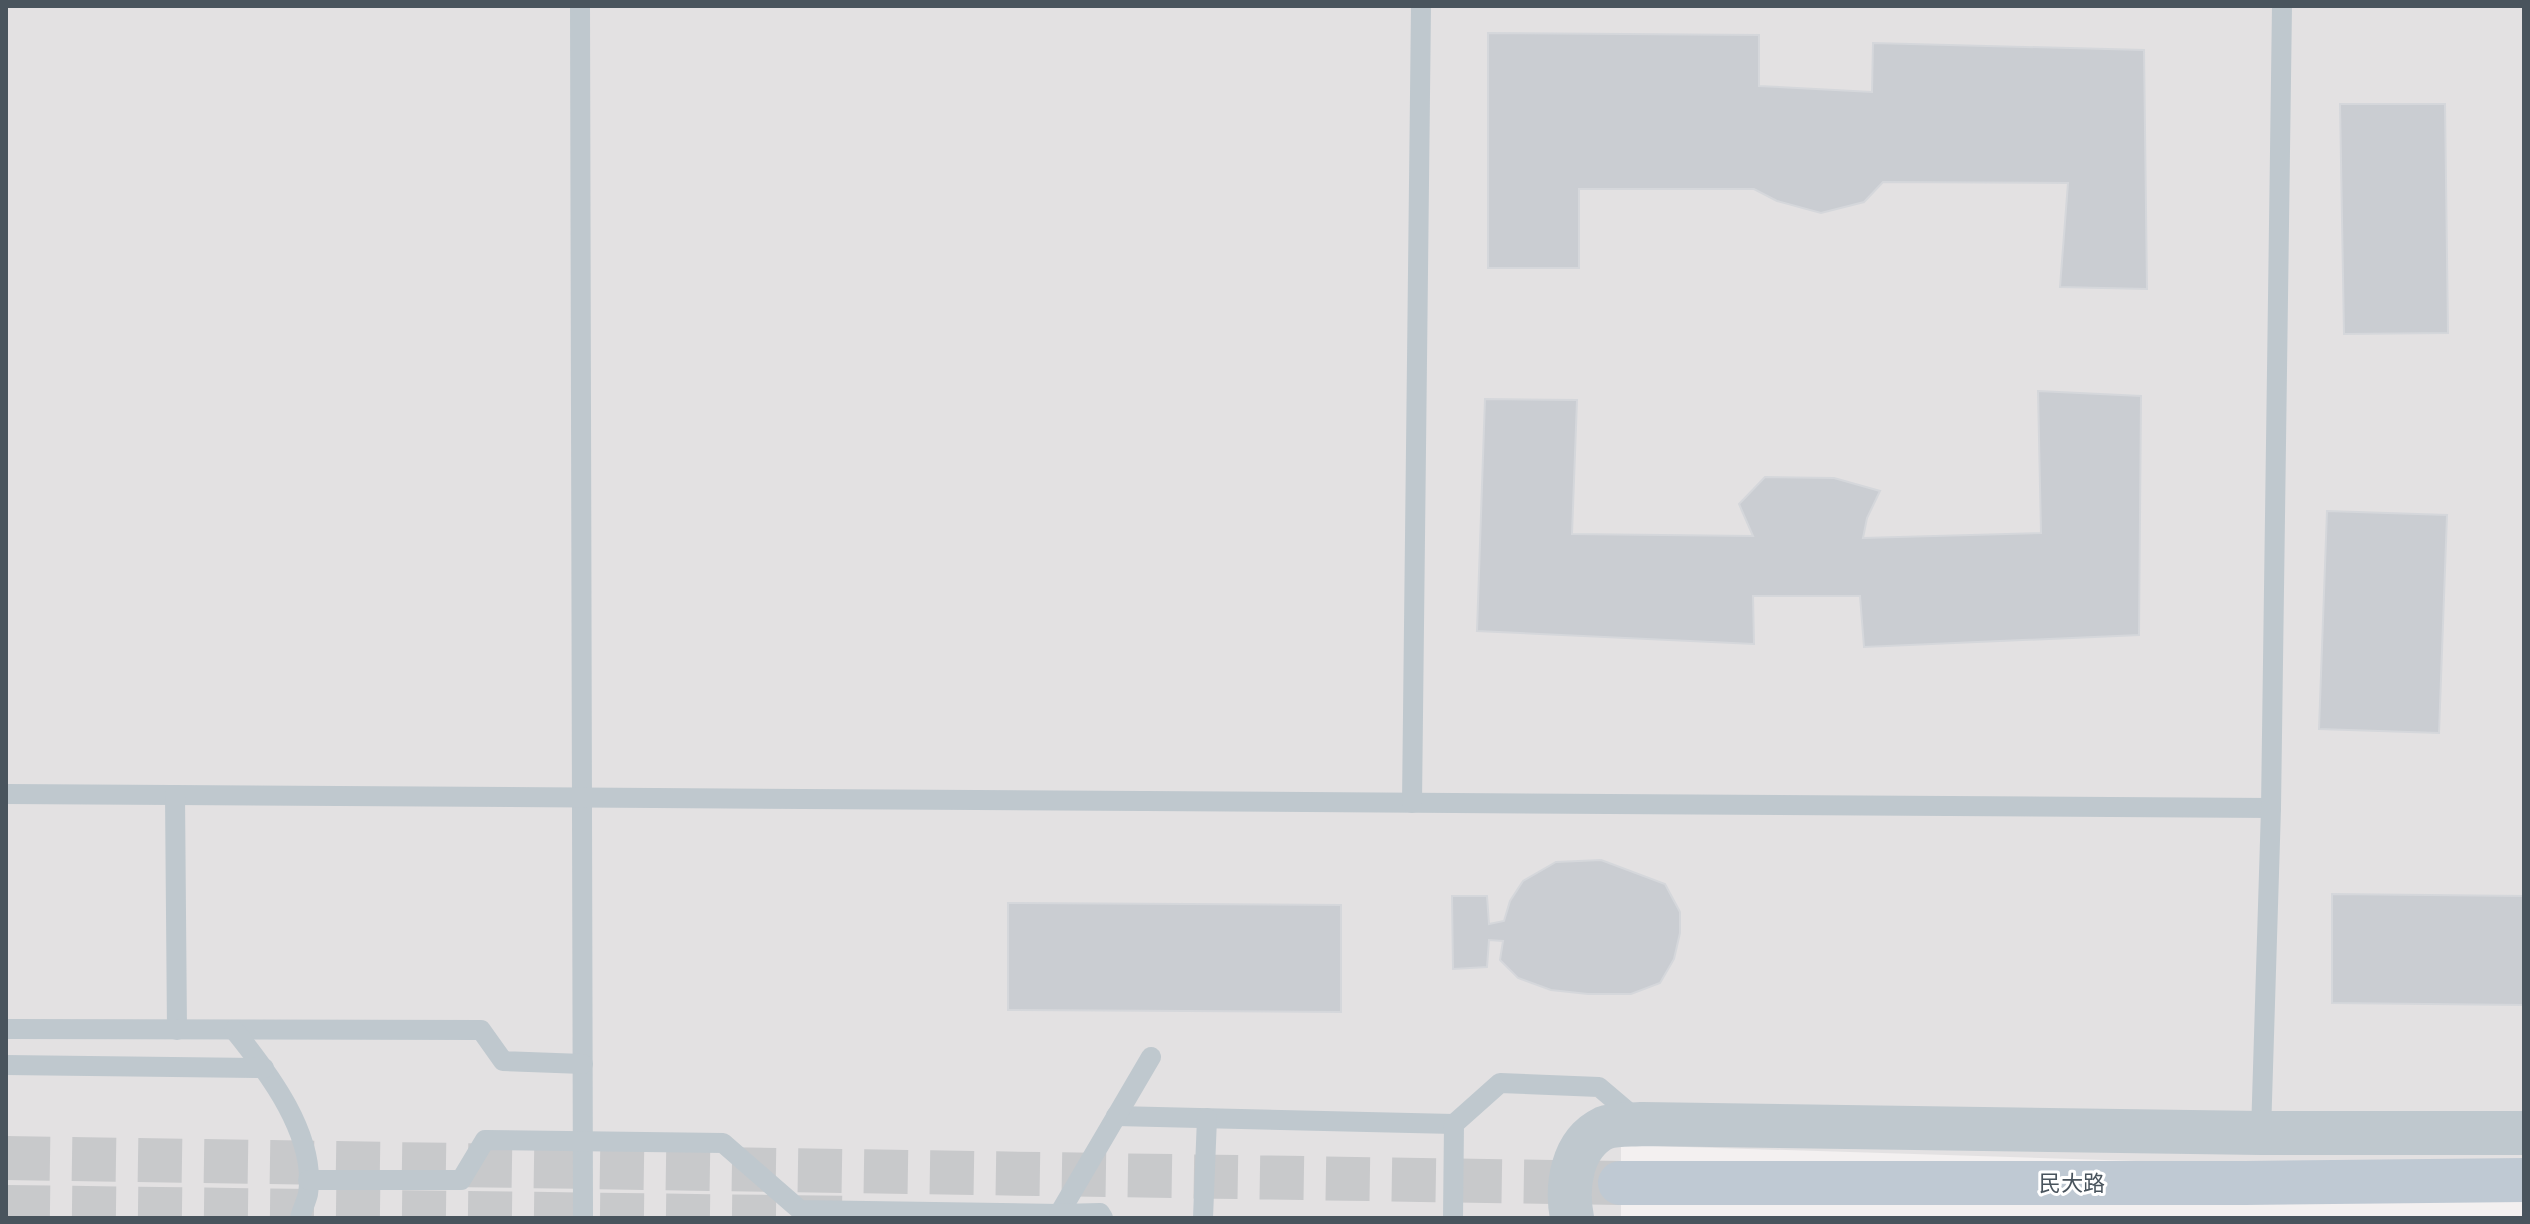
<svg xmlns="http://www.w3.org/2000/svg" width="2530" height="1224" font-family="'Varela Round','Noto Sans SC',sans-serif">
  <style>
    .education { fill: #e3e1e2 }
    .building { fill: #cacdd2; stroke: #d5d7db; stroke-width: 2 }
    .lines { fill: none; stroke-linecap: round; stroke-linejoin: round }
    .secondary-tunnel { stroke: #c8c9cb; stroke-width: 44; stroke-dasharray: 44 22; stroke-linecap: butt }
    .service { stroke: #bfc8ce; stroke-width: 20 }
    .tertiary { stroke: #bfc8ce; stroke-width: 44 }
    .secondary { stroke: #bfc9d3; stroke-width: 44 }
    .labels { text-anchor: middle; stroke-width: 6; stroke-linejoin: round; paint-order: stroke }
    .street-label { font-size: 22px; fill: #49545d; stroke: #fff }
  </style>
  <rect width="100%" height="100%" fill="#f3f0f0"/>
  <!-- education -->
  <path class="education" d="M6,6H2524L2523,1173L1621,1145V1218H6Z"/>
  <!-- building -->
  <g class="building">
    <path d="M1488,33L1759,35V86L1872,92L1873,43L2144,50L2147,289L2060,287L2068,183L1883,182L1864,202L1821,213L1777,201L1754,189H1579V268H1488Z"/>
    <path d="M2340,104H2445L2448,333L2344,334Z"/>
    <path d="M2038,391L2141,396L2139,635L1864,647L1860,596H1753L1754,644L1477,631L1485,399L1577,400L1572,534L1753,536L1739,504L1765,477L1834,478L1880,491L1867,518L1863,538L2041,533Z"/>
    <path d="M2327,511L2447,515L2439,733L2319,729Z"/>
    <path d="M1601,860L1665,884L1680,912V933L1674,959L1660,983L1631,994H1588L1551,990L1518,978L1500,960L1503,941L1489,940L1487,967L1453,969L1452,896H1487L1489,924L1504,921L1510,901L1523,881L1556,862Z"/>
    <path d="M2332,894L2524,896V1005L2332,1003Z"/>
    <path d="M1008,903L1341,905V1012L1008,1010Z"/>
  </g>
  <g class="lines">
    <!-- secondary-tunnel -->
    <g class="secondary-tunnel">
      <path d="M6,1158L1620,1183"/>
      <path d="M6,1207L852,1218"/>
    </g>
    <!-- service -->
    <g class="service">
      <path d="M580,6L583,1218"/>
      <path d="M6,794L2271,808"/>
      <path d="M175,795L177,1030"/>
      <path d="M1412,803L1421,6"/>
      <path d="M6,1029L481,1030L503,1061L583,1064"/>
      <path d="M234,1030C268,1072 317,1136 308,1194C306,1202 302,1210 300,1218"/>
      <path d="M6,1065L264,1068"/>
      <path d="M1116,1116L1454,1124"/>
      <path d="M2261,1133L2271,808L2282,6"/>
      <path d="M308,1180H461L485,1140L723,1143L800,1210L1059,1214L1151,1057"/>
      <path d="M1059,1214L1100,1213L1103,1218"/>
      <path d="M1203,1218L1207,1118"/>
      <path d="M1453,1218L1454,1124L1500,1083L1599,1087L1639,1121"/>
    </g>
    <!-- tertiary -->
    <path class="tertiary" d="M1572,1218C1566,1187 1571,1144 1604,1128C1614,1124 1631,1125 1642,1124L2261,1133H2524"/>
    <!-- secondary -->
    <path class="secondary" d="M1620,1183H2245L2524,1180"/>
  </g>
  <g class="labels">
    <!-- street labels -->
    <g class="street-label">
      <text x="2072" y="1191">民大路</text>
    </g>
  </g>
  <!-- border -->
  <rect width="2530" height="1224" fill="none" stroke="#49545d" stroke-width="16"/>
</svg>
